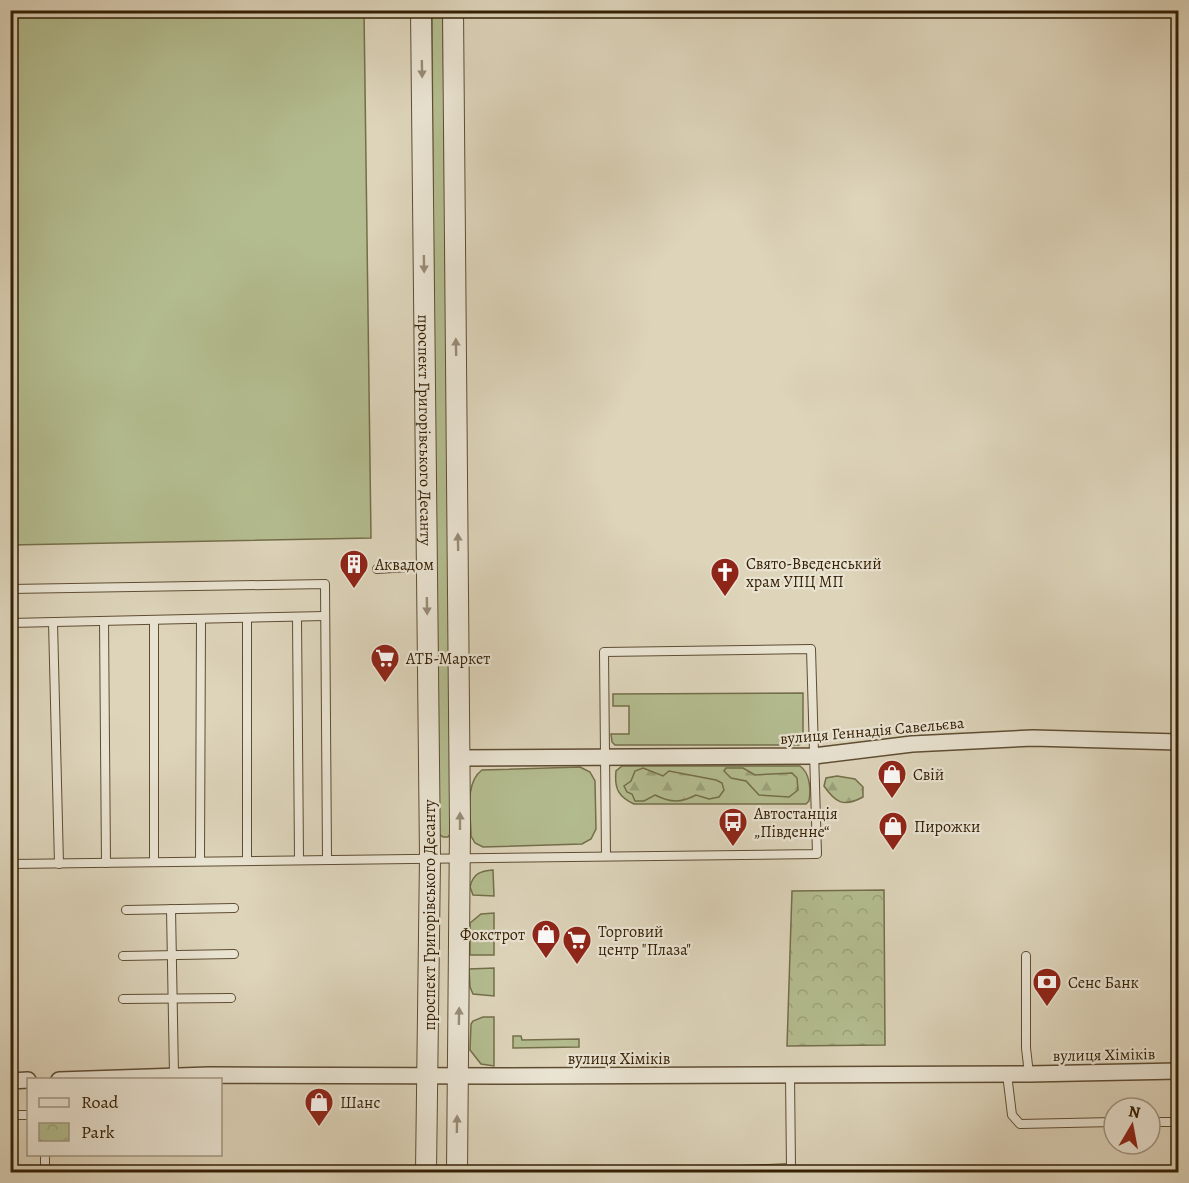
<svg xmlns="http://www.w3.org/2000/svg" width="1189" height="1183" font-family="Alegreya,serif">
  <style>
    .green { fill: #b3bc8f; stroke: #746e4a; stroke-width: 1.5 }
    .forest { fill: url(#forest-firs); stroke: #746e4a; stroke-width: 1.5 }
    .park { fill: url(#park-crowns); stroke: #746e4a; stroke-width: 1.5 }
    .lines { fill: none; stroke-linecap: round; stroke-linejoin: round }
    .service-casing { stroke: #5f4d32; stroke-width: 10 }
    .minor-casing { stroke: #5f4d32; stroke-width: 18 }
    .tertiary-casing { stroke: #5f4d32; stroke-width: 22 }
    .service { stroke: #e9e3d2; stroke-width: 8 }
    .minor { stroke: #e9e3d2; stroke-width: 15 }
    .tertiary { stroke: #e9e3d2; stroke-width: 20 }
    .oneway { fill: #988b76 }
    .labels { text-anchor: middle; stroke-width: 4.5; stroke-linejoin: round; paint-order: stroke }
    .street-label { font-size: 16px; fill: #352005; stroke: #e9e3d2 }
    .poi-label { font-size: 16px; fill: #352005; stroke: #e9e3d2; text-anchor: start }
  </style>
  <defs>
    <pattern id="forest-firs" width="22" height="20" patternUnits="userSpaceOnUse" patternTransform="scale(1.5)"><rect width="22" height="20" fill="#b3bc8f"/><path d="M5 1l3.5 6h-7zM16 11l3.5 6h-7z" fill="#9ba17a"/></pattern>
    <pattern id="park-crowns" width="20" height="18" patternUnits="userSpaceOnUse" patternTransform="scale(1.5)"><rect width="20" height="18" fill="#b3bc8f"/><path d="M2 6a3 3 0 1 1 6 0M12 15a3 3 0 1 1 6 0" fill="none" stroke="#9ba17a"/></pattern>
  </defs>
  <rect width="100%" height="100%" fill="#ddd4ba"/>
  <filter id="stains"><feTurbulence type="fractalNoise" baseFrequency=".00333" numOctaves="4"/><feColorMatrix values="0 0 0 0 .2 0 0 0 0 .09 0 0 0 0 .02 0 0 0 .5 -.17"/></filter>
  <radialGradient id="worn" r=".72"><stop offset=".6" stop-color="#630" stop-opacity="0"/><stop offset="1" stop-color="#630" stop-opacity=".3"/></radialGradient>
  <!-- green -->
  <g class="green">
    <path d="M10,11H364L371,538L11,545Z"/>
    <path d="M432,11H443L451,833L448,837H443L439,834L436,703Z"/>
    <path d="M803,693V741L799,745H615L612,742L611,734H629V706H613V694Z"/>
    <path d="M622,766H800C810,773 811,789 809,801L806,804H634C619,797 614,789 616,771Z"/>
    <path d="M580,767L590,772L595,781L596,829L591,839L582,844L483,847L475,843L471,836C471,815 464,783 482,770Z"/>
    <path d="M493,870L494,896L473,895L470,887C473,873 481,871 493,870Z"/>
    <path d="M494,913V955H470V923L481,914Z"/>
    <path d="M494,968V996L473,994L470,987L469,969Z"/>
    <path d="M483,1017H494V1066L481,1064L470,1050L471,1024L473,1021Z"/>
    <path d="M513,1036H521L522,1040L579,1039V1047L513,1048Z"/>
  </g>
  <!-- forest -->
  <g class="forest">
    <path d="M643,768L663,776L669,771L716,780L722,783L724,790L719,797L709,799L696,795C681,803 671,803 655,795L644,801H635L632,794L627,792L624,786L631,781L635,771Z"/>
    <path d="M726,768H743L755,775L792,773L797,778L798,790L789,797L759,795L746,781L731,778L724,771Z"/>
    <path d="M837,776L855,779L863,787V797C843,808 835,802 824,786L826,778Z"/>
  </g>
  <!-- park -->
  <path class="park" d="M884,890L885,1045L787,1046L792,891Z"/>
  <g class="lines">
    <!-- service casing -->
    <g class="service-casing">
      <g id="service">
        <path d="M377,569L425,566"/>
        <path d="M10,589L325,584L327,858"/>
        <path d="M297,617L299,858"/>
        <path d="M154,620V862"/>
        <path d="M104,621L106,863"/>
        <path d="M53,622L59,864"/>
        <path d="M10,623L325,616"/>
        <path d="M10,824L12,864"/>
        <path d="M200,860L201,619"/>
        <path d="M247,860V618"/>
        <path d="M10,864C279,860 548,857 817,854L811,649L604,652L606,856"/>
        <path d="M171,909L174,1075"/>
        <path d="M126,910L234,908"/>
        <path d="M123,956L234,954"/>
        <path d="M1026,956V1048L1029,1074"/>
        <path d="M123,999L231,998"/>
        <path d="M1007,1074L1012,1115L1020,1124L1114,1122"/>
        <path d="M10,1115H28"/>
        <path d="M1150,1122H1178"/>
        <path d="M45,1154V1172"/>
        <path d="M597,1172V1171H715"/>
        <path d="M715,1172V1171L791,1168L790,1075"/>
      </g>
    </g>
    <!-- minor casing -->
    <g class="minor-casing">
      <g id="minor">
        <path d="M459,758L814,756L912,744L1033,738L1178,742"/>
        <path d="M59,1080L209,1075L501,1076L1029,1074L1178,1071"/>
        <path d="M10,1081L28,1080"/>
      </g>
    </g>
    <!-- tertiary casing -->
    <g class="tertiary-casing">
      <g id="tertiary">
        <path id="s1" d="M421,10L430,857L426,1172"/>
        <path d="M453,10L460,826L457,1172"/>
      </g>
    </g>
    <!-- service -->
    <use href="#service" class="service"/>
    <!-- minor -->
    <use href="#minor" class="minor"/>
    <!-- tertiary -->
    <use href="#tertiary" class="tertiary"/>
  </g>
  <!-- one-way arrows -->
  <defs><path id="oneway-solid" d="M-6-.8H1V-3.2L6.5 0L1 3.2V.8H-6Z" transform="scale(1.5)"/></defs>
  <g class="oneway">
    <use href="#oneway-solid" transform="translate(422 69) rotate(89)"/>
    <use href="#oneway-solid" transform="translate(424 264) rotate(89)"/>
    <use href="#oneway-solid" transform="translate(456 347) rotate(-91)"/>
    <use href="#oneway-solid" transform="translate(458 542) rotate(-91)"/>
    <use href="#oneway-solid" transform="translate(427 606) rotate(89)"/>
    <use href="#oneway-solid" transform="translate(460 821) rotate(-90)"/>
    <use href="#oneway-solid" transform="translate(459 1016) rotate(-89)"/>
    <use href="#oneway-solid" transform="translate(457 1124) rotate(-89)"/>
  </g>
  <!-- icons -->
  <defs>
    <g id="building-pin" transform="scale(1.5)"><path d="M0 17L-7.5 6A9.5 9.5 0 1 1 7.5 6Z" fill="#8f2418" stroke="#e9e3d2"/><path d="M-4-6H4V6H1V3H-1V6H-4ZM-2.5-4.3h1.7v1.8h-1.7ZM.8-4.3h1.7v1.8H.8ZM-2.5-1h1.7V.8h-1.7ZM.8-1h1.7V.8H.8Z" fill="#fff"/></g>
    <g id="church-pin" transform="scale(1.5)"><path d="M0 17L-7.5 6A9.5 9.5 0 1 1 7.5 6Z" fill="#8f2418" stroke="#e9e3d2"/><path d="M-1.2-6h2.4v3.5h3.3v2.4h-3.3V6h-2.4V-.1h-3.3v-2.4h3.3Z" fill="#fff"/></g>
    <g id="supermarket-pin" transform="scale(1.5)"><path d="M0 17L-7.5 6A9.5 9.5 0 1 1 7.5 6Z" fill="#8f2418" stroke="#e9e3d2"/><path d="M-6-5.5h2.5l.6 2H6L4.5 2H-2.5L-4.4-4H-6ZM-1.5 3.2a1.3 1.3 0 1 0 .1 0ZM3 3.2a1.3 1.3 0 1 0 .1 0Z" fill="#fff"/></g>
    <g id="shop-pin" transform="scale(1.5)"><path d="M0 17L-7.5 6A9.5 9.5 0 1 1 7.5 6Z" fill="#8f2418" stroke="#e9e3d2"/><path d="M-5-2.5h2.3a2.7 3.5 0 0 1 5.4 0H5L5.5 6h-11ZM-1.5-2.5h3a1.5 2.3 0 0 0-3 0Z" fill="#fff"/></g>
    <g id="bus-pin" transform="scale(1.5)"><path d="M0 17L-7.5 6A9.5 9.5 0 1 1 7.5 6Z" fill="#8f2418" stroke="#e9e3d2"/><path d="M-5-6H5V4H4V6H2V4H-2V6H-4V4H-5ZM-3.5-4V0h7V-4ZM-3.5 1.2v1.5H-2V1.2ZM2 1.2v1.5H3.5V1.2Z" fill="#fff"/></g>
    <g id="bank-pin" transform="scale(1.5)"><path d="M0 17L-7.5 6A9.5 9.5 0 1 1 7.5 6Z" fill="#8f2418" stroke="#e9e3d2"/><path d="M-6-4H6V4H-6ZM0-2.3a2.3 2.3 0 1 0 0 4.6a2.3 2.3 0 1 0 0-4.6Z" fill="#fff"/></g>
  </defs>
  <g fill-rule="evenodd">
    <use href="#building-pin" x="354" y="564"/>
    <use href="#church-pin" x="725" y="572"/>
    <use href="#supermarket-pin" x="385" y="658"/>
    <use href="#shop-pin" x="892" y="774"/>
    <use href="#bus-pin" x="733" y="822"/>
    <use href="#shop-pin" x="893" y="826"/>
    <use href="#shop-pin" x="546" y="934"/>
    <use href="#supermarket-pin" x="577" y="940"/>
    <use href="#bank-pin" x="1047" y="982"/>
    <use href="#shop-pin" x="319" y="1102"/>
  </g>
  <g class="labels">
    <!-- street labels -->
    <g class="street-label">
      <text dy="6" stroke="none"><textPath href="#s1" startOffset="420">проспект Григорівського Десанту</textPath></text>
      <text transform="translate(872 730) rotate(-5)" y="6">вулиця Геннадія Савельєва</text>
      <text transform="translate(429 915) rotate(-90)" y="6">проспект Григорівського Десанту</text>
      <text transform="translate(1104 1054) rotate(-1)" y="6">вулиця Хіміків</text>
      <text x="619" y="1064">вулиця Хіміків</text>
    </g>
    <!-- poi labels -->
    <g class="poi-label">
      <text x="746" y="569">Свято-Введенський<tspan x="746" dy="18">храм УПЦ МП</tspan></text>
      <text x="375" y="570">Аквадом</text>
      <text x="406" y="664">АТБ-Маркет</text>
      <text x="913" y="780">Свій</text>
      <text x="754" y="819">Автостанція<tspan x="754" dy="18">„Південне“</tspan></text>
      <text x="914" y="832">Пирожки</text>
      <text x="598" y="937">Торговий<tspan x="598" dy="18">центр "Плаза"</tspan></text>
      <text x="525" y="940" text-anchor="end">Фокстрот</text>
      <text x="1068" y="988">Сенс Банк</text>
      <text x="340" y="1108">Шанс</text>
    </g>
  </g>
  <!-- margin -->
  <rect width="1189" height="1183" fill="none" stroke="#ddd4ba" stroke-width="36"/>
  <rect x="12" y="12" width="1165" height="1159" fill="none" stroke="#352005" stroke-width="3"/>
  <rect x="18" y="18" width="1153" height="1147" fill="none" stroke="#352005" stroke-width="1.5"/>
  <!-- legend -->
  <rect x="27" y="1078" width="195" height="78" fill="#e9e3d2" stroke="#a19580" stroke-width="1.5"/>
  <rect x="39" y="1098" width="30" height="9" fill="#e9e3d2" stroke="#a19580" stroke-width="1.5"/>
  <text x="81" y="1108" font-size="18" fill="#352005">Road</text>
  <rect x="39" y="1123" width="30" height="18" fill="url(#park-crowns)" stroke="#a19580" stroke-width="1.5"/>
  <text x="81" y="1138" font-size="18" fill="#352005">Park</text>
  <!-- north arrow -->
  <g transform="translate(1132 1126) rotate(10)"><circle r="28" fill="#e9e3d2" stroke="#a19580" stroke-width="1.5"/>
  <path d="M0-4.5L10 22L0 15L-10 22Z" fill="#8f2418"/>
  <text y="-9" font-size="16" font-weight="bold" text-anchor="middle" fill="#352005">N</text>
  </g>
  <rect width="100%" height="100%" filter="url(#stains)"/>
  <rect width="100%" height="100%" fill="url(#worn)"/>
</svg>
